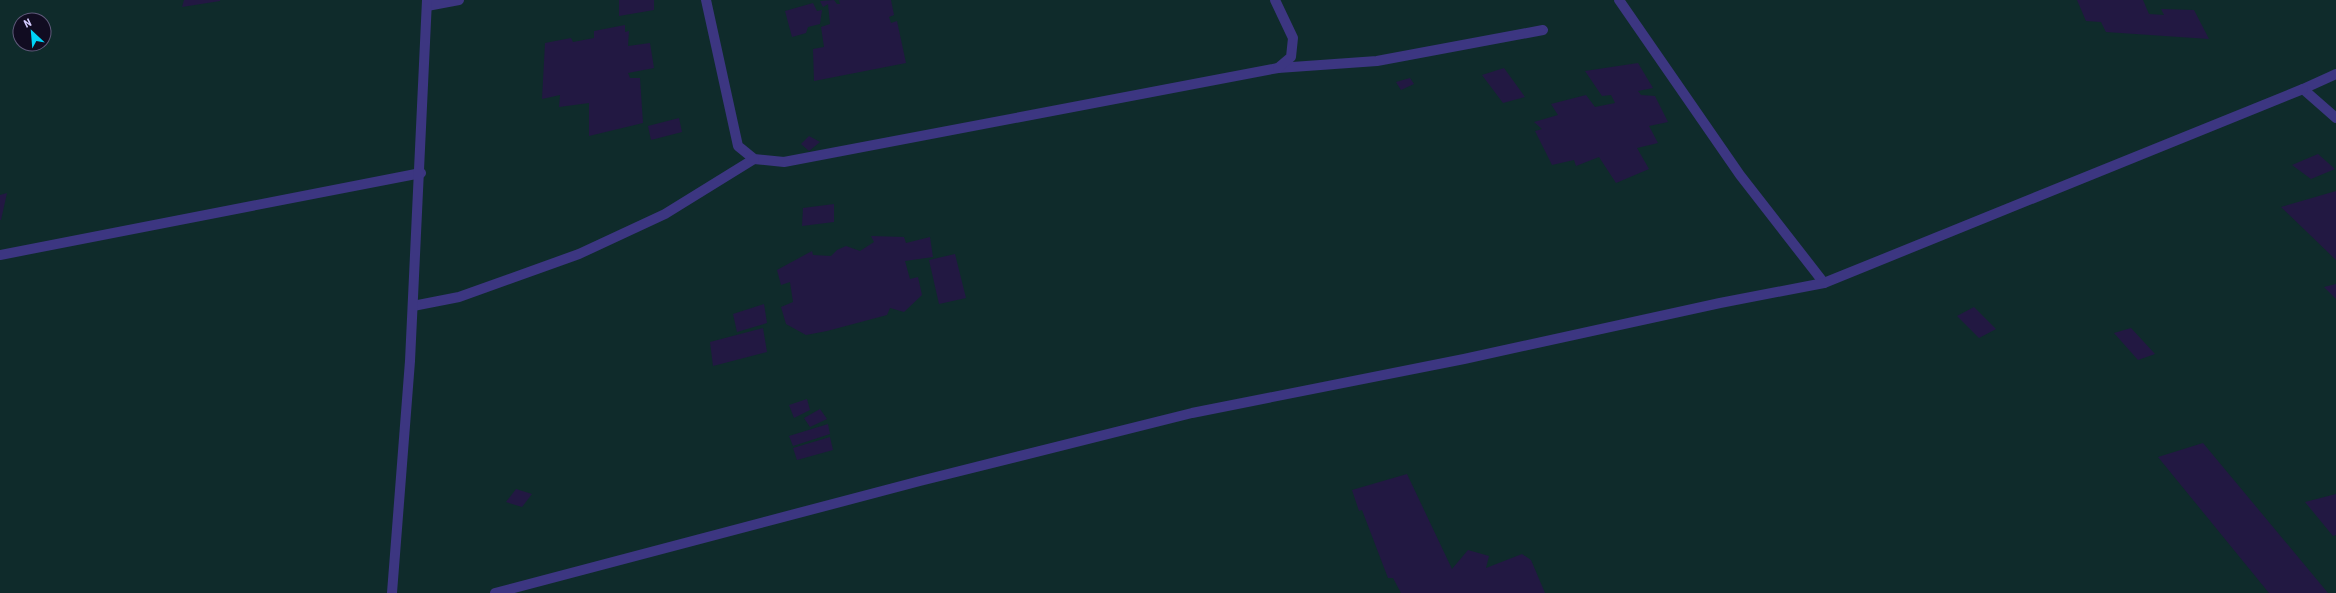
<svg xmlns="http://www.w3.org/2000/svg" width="2336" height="593" font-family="'Roboto Condensed',sans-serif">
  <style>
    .green { fill: #0f2b2b; fill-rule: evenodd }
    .building { fill: #221842 }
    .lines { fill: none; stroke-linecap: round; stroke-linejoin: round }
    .street { stroke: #3c3681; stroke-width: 10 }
  </style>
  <rect width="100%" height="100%" fill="#110c21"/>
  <!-- green -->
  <path class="green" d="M0,0H2336V593H0ZM20,20H44V44H20Z"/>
  <!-- building -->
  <g class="building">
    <path d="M184,0H220V1L182,7Z"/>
    <path d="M619,0H654V10L619,16Z"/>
    <path d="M834,0L837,4H840L839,0H891L894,15L889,17L891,23L897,21L906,63L814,81L813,49L824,47L821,27L830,24L828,4L823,7L820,1Z"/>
    <path d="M2077,0H2143L2149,14L2164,15L2161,9L2194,10L2209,39L2106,32L2101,22L2086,21Z"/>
    <path d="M813,3L817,11L822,10L820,24L808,27L806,33L792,37L785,11Z"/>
    <path d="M625,25V32L629,31L628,46L650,43L654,68L628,73L630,78H640L643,123L589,136V103L559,107L560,95L542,99L545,43L571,38L573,42L594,38V31Z"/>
    <path d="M1638,63L1653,88L1638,91L1641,95L1655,96L1668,122L1649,126L1658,143L1637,148L1649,169L1616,183L1599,157L1576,166L1574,160L1552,165L1535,131L1542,129L1534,122L1558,115L1551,104L1586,95L1595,107L1615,103L1611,95L1602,96L1585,71Z"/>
    <path d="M1504,68L1525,97L1503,103L1482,75Z"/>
    <path d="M1410,78L1414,84L1401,90L1396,82Z"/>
    <path d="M679,118L682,132L651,140L648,126Z"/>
    <path d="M809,136L820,142L809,151L801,144Z"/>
    <path d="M2318,154L2335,169L2311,179L2292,165Z"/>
    <path d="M2336,191V260L2281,207Z"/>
    <path d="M7,193L1,220H0V195Z"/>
    <path d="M834,204V222L802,226L803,208Z"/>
    <path d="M871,236L904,237L906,243L930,237L933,257L905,261L910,279L918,277L922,295L904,312L890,308L887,315L827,331L806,335L786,324L781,307L793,302L790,282L781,285L777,270L812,251L813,255L831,256L837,250L846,246L860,251L874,242Z"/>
    <path d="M955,254L966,298L939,304L929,260Z"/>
    <path d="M2336,284V299L2324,287Z"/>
    <path d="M764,304L767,323L737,332L733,314Z"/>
    <path d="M1974,307L1996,329L1979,338L1957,316Z"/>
    <path d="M763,328L767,352L713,366L710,342Z"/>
    <path d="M2131,328L2155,354L2138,360L2114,333Z"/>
    <path d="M807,399L810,410L794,418L789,405Z"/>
    <path d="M820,409L827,419L810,427L804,418Z"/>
    <path d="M828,424L830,434L793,446L789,436Z"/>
    <path d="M830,437L833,450L797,460L793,448Z"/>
    <path d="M2203,443L2328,593H2269L2158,457Z"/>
    <path d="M1407,474L1452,569L1468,550L1489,556L1486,568L1522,554L1531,560L1545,593H1401L1393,578H1388L1362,510L1359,511L1352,490Z"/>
    <path d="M516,489L532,494L522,507L506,502Z"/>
    <path d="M2336,494V535L2333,536L2305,502Z"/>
  </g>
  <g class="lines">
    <!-- street -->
    <g class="street">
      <path d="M706,0L738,146L754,159L784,162L1278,68L1377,61L1543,30"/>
      <path d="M1275,0L1293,38L1291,57L1278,68"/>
      <path d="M1619,0L1740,175L1824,283"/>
      <path d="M427,6L459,0"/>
      <path d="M2336,74L2303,89L2336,118"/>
      <path d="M0,255L421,173"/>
      <path d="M413,306L459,297L579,254L665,214L754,159"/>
      <path d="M392,593L410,361L427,0"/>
      <path d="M495,593L920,481L1192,413L1464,359L1720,303L1824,283L2303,89"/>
    </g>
  </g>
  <!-- north arrow -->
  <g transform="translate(32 32) rotate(334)"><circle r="19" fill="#110c21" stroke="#5f597a"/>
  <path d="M0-3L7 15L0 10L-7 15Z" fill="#00d3f7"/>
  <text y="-6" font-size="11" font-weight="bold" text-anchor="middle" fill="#d4ccff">N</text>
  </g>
</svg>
